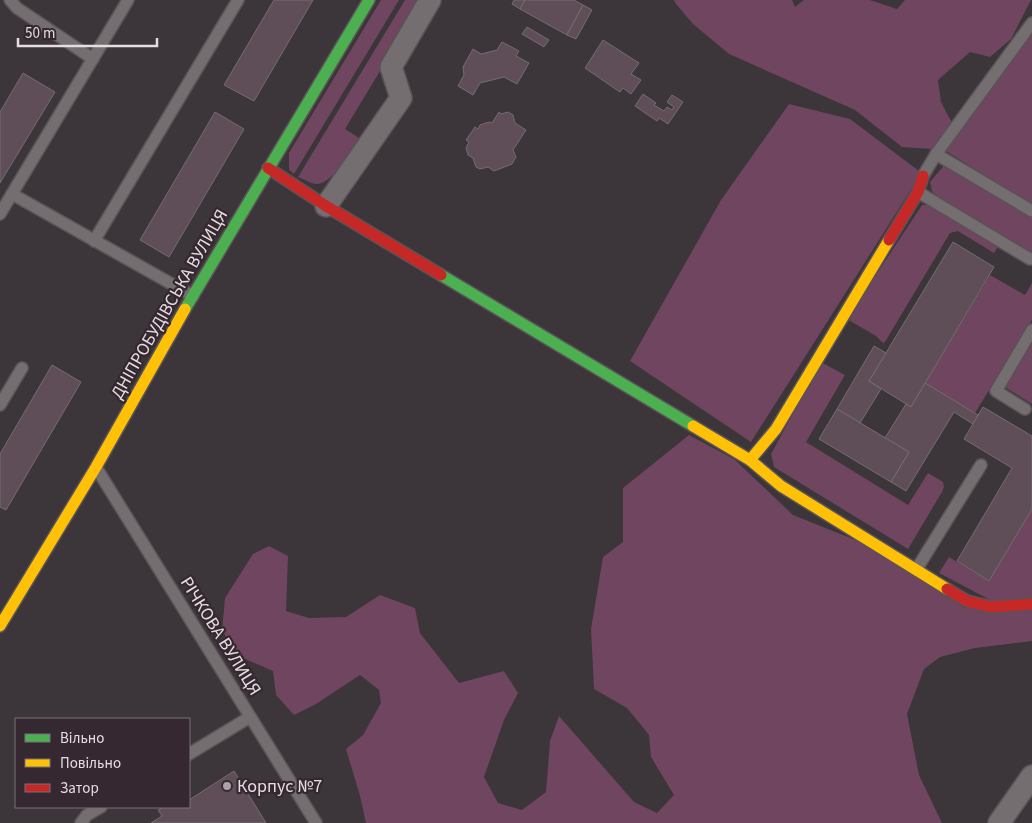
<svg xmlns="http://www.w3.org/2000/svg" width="1032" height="823" font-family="'Source Sans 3',sans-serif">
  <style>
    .green { fill: #6f455f }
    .building { fill: #5f4e58; stroke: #736d70 }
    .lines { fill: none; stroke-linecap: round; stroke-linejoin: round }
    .lane-casing { stroke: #5a5357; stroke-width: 14 }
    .street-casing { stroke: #5a5357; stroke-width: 24 }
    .fast-casing { stroke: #5a5357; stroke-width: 14 }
    .slow-casing { stroke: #5a5357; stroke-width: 14 }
    .jam-casing { stroke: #5a5357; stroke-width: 14 }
    .lane { stroke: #746e71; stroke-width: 11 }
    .street { stroke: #746e71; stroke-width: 21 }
    .fast { stroke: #4caf50; stroke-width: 11 }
    .slow { stroke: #ffc107; stroke-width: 11 }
    .jam { stroke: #c62828; stroke-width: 11 }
    .poi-dot { fill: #aaa2a6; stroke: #352830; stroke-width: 2 }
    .labels { text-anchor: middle; stroke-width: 4.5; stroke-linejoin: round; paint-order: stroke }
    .street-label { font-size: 18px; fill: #e5dde1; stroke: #352830 }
    .poi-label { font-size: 18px; fill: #e5dde1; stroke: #352830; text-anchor: start }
  </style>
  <rect width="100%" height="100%" fill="#3c3539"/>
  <!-- green -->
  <g class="green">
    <path d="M381,0H399L294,174L289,170V153Z"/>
    <path d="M405,0H423L345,129L359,138C350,152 334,183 317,184C311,184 304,179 298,177Z"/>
    <path d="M674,0H792L795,7L804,0H870L897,9L905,0H1031L1011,39L990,57L970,52L938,80L941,102L952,123L932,149L902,147L855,110L729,54L693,24L676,4Z"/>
    <path d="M1032,28V205L946,151Z"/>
    <path d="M789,104L850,119L919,171L914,185L751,442L630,361L721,200Z"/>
    <path d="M946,163L1032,216V253L938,198L932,191L930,182Z"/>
    <path d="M922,205H930L999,245L994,253L958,231L950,233L885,342L883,343L876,336L847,319Z"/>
    <path d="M990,275L1025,295L1032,283V320L975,413L925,383Z"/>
    <path d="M1032,339V404L1003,386Z"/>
    <path d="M821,362L845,375L806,442L908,505L928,473L943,482L944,487L942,492L908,549L774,467L771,454Z"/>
    <path d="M689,435L734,459L793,515L858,541L965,608L1032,610V641L975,648L940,657L924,669L907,714L919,775L942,823H366L360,796L346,749L363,735L381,703L379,690L360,675L316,704L294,715L276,695L273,671L243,658L222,631L225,598L253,554L269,546L288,556L286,611L309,618L346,617L380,595L415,608L420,633L459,683L504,671L518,693L504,720L484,777L498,803L522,810L546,792L550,741L559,716L634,802L657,813L674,795L651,757L649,735L627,708L594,689L591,629L603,557L623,542V488Z"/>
    <path d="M1032,509V599L992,601L939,573L949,557L989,581Z"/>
  </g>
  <!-- building -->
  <g class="building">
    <path d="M274,0H313L254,101L224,85Z"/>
    <path d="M514,0H525L520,9L512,4Z"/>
    <path d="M525,0H574L583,5L567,35L520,9Z"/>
    <path d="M583,5L592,10L576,39L567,35Z"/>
    <path d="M527,27L549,40L544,47L522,34Z"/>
    <path d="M603,40L639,63L631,74L641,80L631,94L623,88L620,92L585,68Z"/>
    <path d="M502,42L519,51L516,56L529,63L517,84L504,77L480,83L473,95L458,86L464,75L463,67L473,49L481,54L497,50Z"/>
    <path d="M23,73L55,92L0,183V112Z"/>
    <path d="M643,94L656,103L654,105L664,111L667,107L672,110L674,107L667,102L672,95L683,102L668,124L659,118L657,121L635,106Z"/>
    <path d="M215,112L244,129L169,257L140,240Z"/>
    <path d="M499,112L501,114L508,112L513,115L515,123L526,130L513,150L516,157L512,164L494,171L488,167L480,169L476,167L473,158L468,155L466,148L469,142L466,140L475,127L478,129L480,125L489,122L492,123Z"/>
    <path d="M953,242L994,267L911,407L869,381Z"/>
    <path d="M874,346L886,353L869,381L881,389L860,423L837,409Z"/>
    <path d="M52,365L81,382L6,510L0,507V454Z"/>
    <path d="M925,383L978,415L973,424L954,412L906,491L891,482L909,452L885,438L906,404L911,407Z"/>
    <path d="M983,407L1032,436V509L989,581L957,561L1012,468L964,439Z"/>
    <path d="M837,409L909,452L891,482L819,439Z"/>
    <path d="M234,771L266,823H151L162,816L158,810L164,807H189V800Z"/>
  </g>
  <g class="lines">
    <!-- lane casing -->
    <g class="lane-casing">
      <g id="lane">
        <path d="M10,0L17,8L93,59"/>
        <path d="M936,154L1032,211"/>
        <path d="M923,176L936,154L1032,23"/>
        <path d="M918,192L1030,259"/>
        <path d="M12,194L193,296"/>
        <path d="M0,214L128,0"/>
        <path d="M94,241L238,0"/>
        <path d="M0,405L22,368"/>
        <path d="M1025,409L996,391L1032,330"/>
        <path d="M97,469L316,823"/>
        <path d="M916,570L981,465"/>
        <path d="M189,754L250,717"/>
        <path d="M81,823L87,815L101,807"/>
      </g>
    </g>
    <!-- street casing -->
    <g class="street-casing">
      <g id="street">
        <path d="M326,206L401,98L391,67L430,0"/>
        <path d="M999,823L1032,776"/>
      </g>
    </g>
    <!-- fast casing -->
    <g class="fast-casing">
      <g id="fast">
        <path d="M441,275L693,426"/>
        <path d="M185,309L369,0"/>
      </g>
    </g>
    <!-- slow casing -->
    <g class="slow-casing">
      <g id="slow">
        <path d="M693,426L750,460L781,486L947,589"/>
        <path d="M750,460L776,429L889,240"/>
        <path d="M0,626L96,467L185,309"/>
      </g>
    </g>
    <!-- jam casing -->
    <g class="jam-casing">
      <g id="jam">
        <path d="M268,168L326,206L441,275"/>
        <path d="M889,240L918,192L923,176"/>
        <path d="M947,589L967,601L991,607L1032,604"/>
      </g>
    </g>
    <!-- lane -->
    <use href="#lane" class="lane"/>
    <!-- street -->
    <use href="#street" class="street"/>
    <!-- fast -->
    <use href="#fast" class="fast"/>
    <!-- slow -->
    <use href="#slow" class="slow"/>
    <!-- jam -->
    <use href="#jam" class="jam"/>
  </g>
  <!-- markers -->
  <circle class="poi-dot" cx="227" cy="786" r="5"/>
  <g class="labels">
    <!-- street labels -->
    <g class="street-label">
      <text transform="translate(169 304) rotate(-60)" y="6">ДНІПРОБУДІВСЬКА ВУЛИЦЯ</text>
      <text transform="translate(221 636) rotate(58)" y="6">РІЧКОВА ВУЛИЦЯ</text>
    </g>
    <!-- poi labels -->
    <g class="poi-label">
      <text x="237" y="792">Корпус №7</text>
    </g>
  </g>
  <!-- legend -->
  <rect x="15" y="718" width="175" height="90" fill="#352830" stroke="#7b7077"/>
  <rect x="25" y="734" width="25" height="8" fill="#4caf50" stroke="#7b7077"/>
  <text x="60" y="743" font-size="15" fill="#e5dde1">Вільно</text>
  <rect x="25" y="759" width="25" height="8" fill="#ffc107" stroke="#7b7077"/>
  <text x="60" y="768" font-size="15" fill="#e5dde1">Повільно</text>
  <rect x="25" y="784" width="25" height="8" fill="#c62828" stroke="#7b7077"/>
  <text x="60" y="793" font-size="15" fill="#e5dde1">Затор</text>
  <!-- scale -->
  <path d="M18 38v8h139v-8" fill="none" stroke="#e5dde1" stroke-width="2.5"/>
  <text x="25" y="38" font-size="15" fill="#e5dde1" stroke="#352830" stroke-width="4" paint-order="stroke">50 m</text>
</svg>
